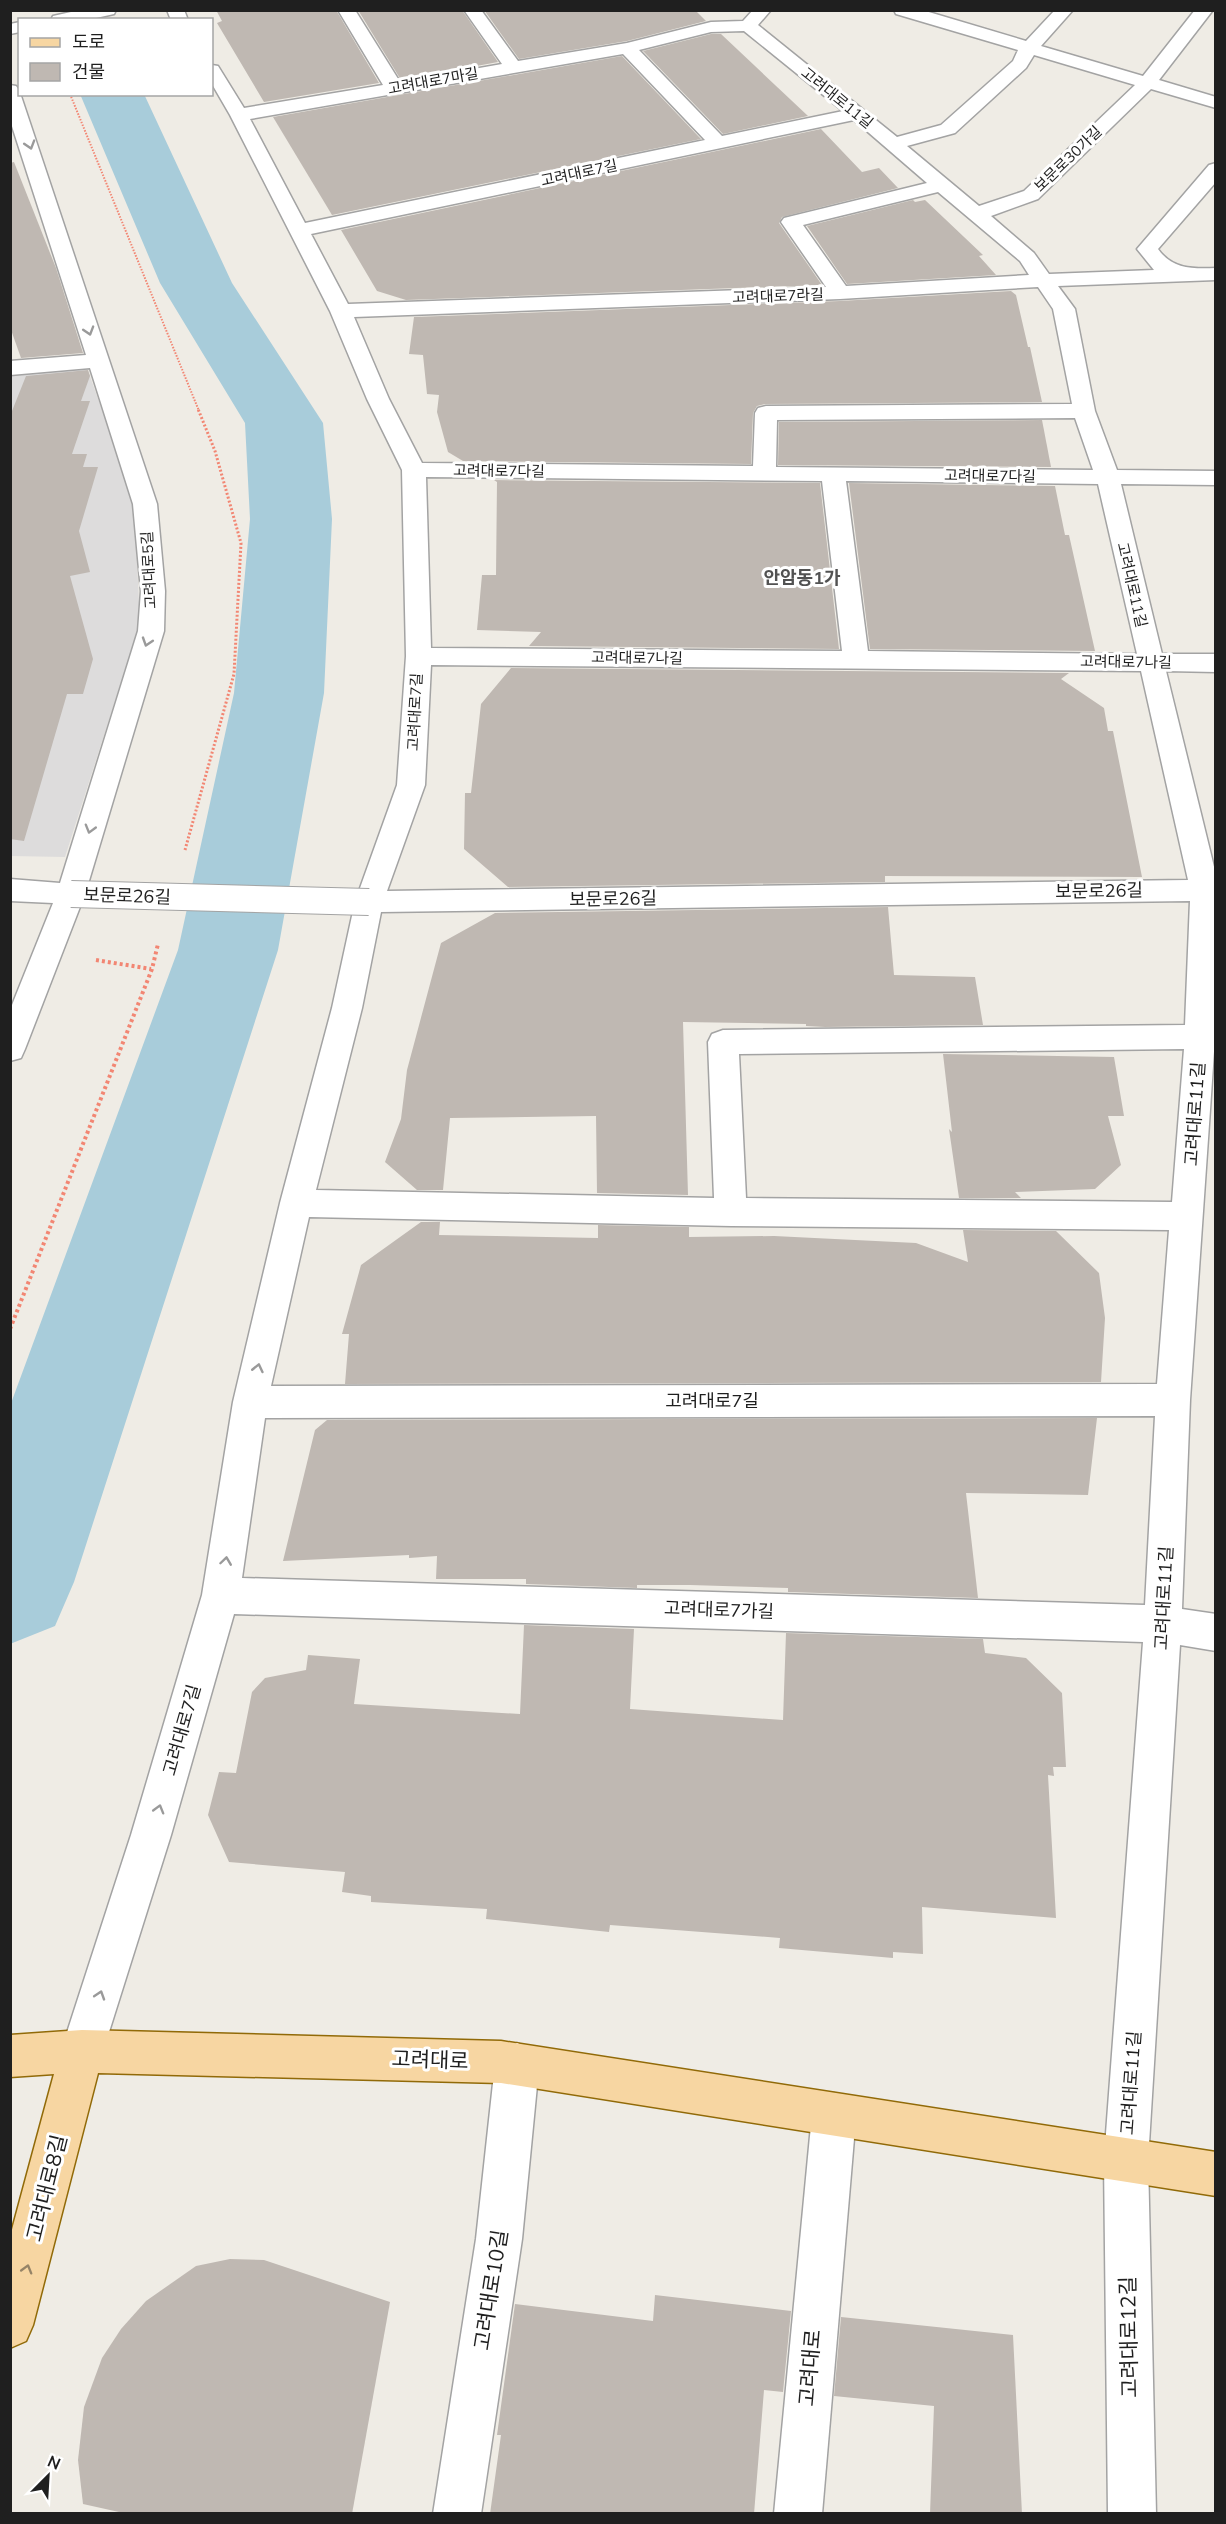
<svg xmlns="http://www.w3.org/2000/svg" width="1226" height="2524" font-family="Mulish,'Noto Sans KR',sans-serif">
  <style>
    .residential { fill: #dddcdc }
    .lines { fill: none; stroke-linecap: round; stroke-linejoin: round }
    .river { fill: #a8ccda; fill-rule: evenodd }
    .building { fill: #bfb8b2 }
    .minor-casing { stroke: #a3a3a3; stroke-width: 3 }
    .major-casing { stroke: #916a08; stroke-width: 3 }
    .path-far2 { stroke: #f28673; stroke-width: 2; stroke-dasharray: 1.5 1.5; stroke-linecap: butt }
    .path-far1 { stroke: #f28673; stroke-width: 3; stroke-dasharray: 2 2; stroke-linecap: butt }
    .path { stroke: #f28673; stroke-width: 4; stroke-dasharray: 3 3; stroke-linecap: butt }
    .minor { fill: #fff; fill-rule: evenodd }
    .major { fill: #f7d6a2; fill-rule: evenodd }
    .minor-bridge-casing { stroke: #a3a3a3; stroke-width: 28; stroke-linecap: butt }
    .minor-bridge { stroke: #fff; stroke-width: 26 }
    .oneway { stroke: #9a9a9a }
    .oneway2 { stroke: #968467 }
    .labels { text-anchor: middle; stroke-width: 6; stroke-linejoin: round; paint-order: stroke }
    .far-street-label { font-size: 15px; fill: #1f1f1f; stroke: #fff }
    .far-quarter-label { font-size: 18px; font-weight: bold; fill: #525252; stroke: #fff }
    .street-label { font-size: 18px; fill: #1f1f1f; stroke: #fff }
    .near-street-label { font-size: 21px; fill: #1f1f1f; stroke: #fff }
  </style>
  <rect width="100%" height="100%" fill="#efece5"/>
  <!-- residential -->
  <path class="residential" d="M87,368L134,499L140,623L65,857L11,856V374Z"/>
  <g class="lines">
    <!-- river -->
    <path class="river" d="M80,94H144L232,283L323,423L332,519L324,693L278,950L74,1582L55,1626L10,1644V1406L178,950L234,693L250,519L245,423L160,283Z"/>
  </g>
  <!-- building -->
  <g class="building">
    <path d="M216,10H336L379,83L264,102L217,23L222,21Z"/>
    <path d="M358,10H462L498,62L401,80Z"/>
    <path d="M484,10H695L706,21L627,41L519,59Z"/>
    <path d="M711,34H721L808,116L723,134L643,51Z"/>
    <path d="M622,56L701,139L332,215L273,117Z"/>
    <path d="M821,129L862,172L879,168L898,188L782,217L779,223L822,285L406,300L377,291L341,230Z"/>
    <path d="M14,162L56,268L83,353L21,358L10,327V163Z"/>
    <path d="M913,200L915,202L925,200L983,255L979,256L996,275L847,284L807,226Z"/>
    <path d="M1011,291L1016,295L1028,347H1030L1042,402L765,404L757,406L753,413L751,464L463,461L448,452L437,412L439,395L427,394L423,355L409,354L414,317L840,301Z"/>
    <path d="M88,370L90,376L81,401H90L72,454H87L83,467H98L79,531L90,572L70,576L93,659L83,694H67L24,841L10,839V416L26,376Z"/>
    <path d="M1042,420L1051,467L778,465L779,422Z"/>
    <path d="M494,480L820,483L839,649L529,646L541,632L477,630L482,575H496L497,482Z"/>
    <path d="M849,483L1055,486L1065,535H1069L1095,651L870,649Z"/>
    <path d="M511,668L1069,673L1061,679L1104,708L1108,731H1113L1142,877L885,876V882L508,887L464,849L465,793H471L481,704Z"/>
    <path d="M888,907L894,975L975,977L983,1025L825,1027L806,1026V1024L683,1022L688,1195L597,1193L596,1116L450,1118L443,1190H417L385,1162L401,1119L407,1070L441,943L495,913Z"/>
    <path d="M943,1054L1114,1057L1124,1116H1108L1121,1165L1095,1189L1015,1192L1021,1198H959L949,1129L952,1132Z"/>
    <path d="M421,1222H440L439,1235L598,1238V1225L689,1227V1237L774,1236L916,1243L968,1262L963,1230L1056,1231L1099,1273L1105,1318L1101,1382L345,1384L349,1334H342L361,1265Z"/>
    <path d="M1097,1418L1088,1495L966,1493L978,1598L788,1592V1588L690,1585H637V1588L526,1584V1579H436L437,1556L409,1558V1555L283,1561L315,1430L327,1420Z"/>
    <path d="M524,1625L634,1629L630,1709L783,1720L786,1633L983,1639L985,1653L1026,1658L1062,1693L1066,1767H1053L1054,1776L1048,1775L1056,1918L922,1907L923,1954L893,1952V1958L779,1948L780,1938L610,1925L609,1932L486,1919L487,1909L371,1902V1896L342,1892L345,1872L229,1862L208,1815L219,1772L236,1773L252,1692L265,1678L306,1670L308,1655L360,1659L354,1704L520,1714Z"/>
    <path d="M230,2259L264,2260L390,2302L352,2514H128L83,2504L78,2460L84,2407L102,2358L121,2329L146,2301L196,2266Z"/>
    <path d="M655,2295L791,2311L783,2392L764,2390L754,2514H490L501,2435H497L515,2304L653,2321Z"/>
    <path d="M841,2317L1013,2335L1022,2514H930L934,2406L834,2396Z"/>
  </g>
  <g class="lines">
    <!-- minor casing -->
    <g class="minor-casing">
      <g id="minor">
        <path d="M80,10H116L114,14L87,20H51L53,16Z"/>
        <path d="M167,10H184L188,20H171Z"/>
        <path d="M338,10H355L400,82L502,64L464,10H481L518,61L627,43L711,22L743,21L753,10H771L758,25L897,137L941,125L1013,61L1018,50L896,14L894,10H922L1026,41L1055,10H1073L1041,46L1143,76L1195,10H1213L1159,80L1216,97V108L1151,89L1038,199L991,216L1034,253L1049,274L1154,270L1137,249L1209,165L1216,163V182L1158,249C1172,269 1192,269 1216,268V280L1058,286L1075,309L1095,411L1117,470L1216,471V485L1121,484L1162,654H1216V672L1166,671L1216,875L1215,1037L1190,1400L1182,1609L1216,1614V1651L1180,1645L1148,2160L1156,2514H1108L1104,2160L1143,1642L234,1614L171,1835L103,2051L97,2066L82,2072L67,2066L61,2051L131,1835L202,1595L233,1402L280,1203L332,1008L355,902L397,785L406,656L402,470L367,399L330,311L230,115L212,84V65L218,66L244,108L383,85ZM744,31L843,111L722,136L639,50L711,32ZM623,54L705,140L305,223L250,119ZM1034,55L1135,85L1024,191L979,206L907,146L955,133L1026,68ZM854,120L927,183L784,218L781,222L826,287L348,304L311,234ZM938,192L1020,261L1029,275L846,286L803,225ZM1038,287L1053,309L1072,404L766,406L758,408L755,413L753,466L422,463L389,399L354,317L840,299ZM1075,418L1093,470L776,467L777,420ZM426,477L822,481L842,651L431,648ZM846,481L1098,484L1137,654L868,651ZM431,665L1141,671L1188,880L387,891L425,785ZM1190,901L1185,1025L723,1030L712,1034L708,1042L714,1198L316,1190L362,1008L381,912ZM1184,1049L1172,1202L746,1198L739,1054ZM309,1217L731,1226L1169,1230L1157,1384L271,1386ZM1155,1416L1145,1605L242,1578L265,1418Z"/>
        <path d="M20,22V32L10,34V24Z"/>
        <path d="M10,85L16,86L19,90L157,504L165,591L164,631L85,894L25,1049L21,1058L10,1061V1010L53,903L10,901V879L60,883L138,631L141,591L133,504L90,368L10,375V361L86,355L10,120Z"/>
        <path d="M517,2043L532,2050L539,2065L522,2239L481,2514H433L476,2239L495,2065L502,2050Z"/>
        <path d="M834,2093L849,2100L856,2115L822,2514H774L812,2115L819,2100Z"/>
      </g>
    </g>
    <!-- major casing -->
    <g class="major-casing">
      <path id="major" d="M82,2030L501,2041L1216,2152V2196L501,2083L98,2073L33,2325L26,2341L10,2348V2237L54,2074L10,2077V2035Z"/>
    </g>
    <!-- path-far2 -->
    <path class="path-far2" d="M70,94L199,411"/>
    <!-- path-far1 -->
    <path class="path-far1" d="M185,850L234,674L241,543L215,451L198,409"/>
    <!-- path -->
    <g class="path">
      <path d="M96,960L151,969"/>
      <path d="M10,1329L152,969L158,944"/>
    </g>
    <!-- minor -->
    <use href="#minor" class="minor"/>
    <!-- major -->
    <use href="#major" class="major"/>
    <!-- minor-bridge casing -->
    <g class="minor-bridge-casing">
      <path id="minor-bridge" d="M71,894L369,902"/>
    </g>
    <!-- minor-bridge -->
    <use href="#minor-bridge" class="minor-bridge"/>
  </g>
  <!-- one-way arrows -->
  <defs><path id="oneway-chevron" d="M-2-3.5L2.5 0L-2 3.5" fill="none" stroke-width="1.6" stroke-linecap="round" stroke-linejoin="round" transform="scale(1.5)"/></defs>
  <g class="oneway">
    <use href="#oneway-chevron" transform="translate(30 145) rotate(73)"/>
    <use href="#oneway-chevron" transform="translate(89 331) rotate(73)"/>
    <use href="#oneway-chevron" transform="translate(147 642) rotate(108)"/>
    <use href="#oneway-chevron" transform="translate(90 829) rotate(106)"/>
    <use href="#oneway-chevron" transform="translate(258 1368) rotate(-77)"/>
    <use href="#oneway-chevron" transform="translate(226 1561) rotate(-82)"/>
    <use href="#oneway-chevron" transform="translate(159 1809) rotate(-74)"/>
    <use href="#oneway-chevron" transform="translate(100 1995) rotate(-72)"/>
  </g>
  <use class="oneway2" href="#oneway-chevron" transform="translate(27 2269) rotate(-74)"/>
  <g class="labels">
    <!-- far-street labels -->
    <g class="far-street-label">
      <text transform="translate(433 81) rotate(-10)" y="5">고려대로7마길</text>
      <text transform="translate(837 98) rotate(39)" y="5">고려대로11길</text>
      <text transform="translate(1068 159) rotate(-44)" y="5">보문로30가길</text>
      <text transform="translate(579 173) rotate(-12)" y="5">고려대로7길</text>
      <text transform="translate(778 296) rotate(-2)" y="5">고려대로7라길</text>
      <text transform="translate(499 471) rotate(1)" y="5">고려대로7다길</text>
      <text transform="translate(990 476) rotate(1)" y="5">고려대로7다길</text>
      <text transform="translate(149 570) rotate(-93)" y="5">고려대로5길</text>
      <text transform="translate(1132 585) rotate(77)" y="5">고려대로11길</text>
      <text transform="translate(637 658) rotate(1)" y="5">고려대로7나길</text>
      <text transform="translate(1126 662) rotate(1)" y="5">고려대로7나길</text>
      <text transform="translate(415 712) rotate(-87)" y="5">고려대로7길</text>
    </g>
    <!-- far-quarter labels -->
    <g class="far-quarter-label">
      <text x="802" y="584">안암동1가</text>
    </g>
    <!-- street labels -->
    <g class="street-label">
      <text transform="translate(1099 891) rotate(-1)" y="6">보문로26길</text>
      <text transform="translate(127 896) rotate(2)" y="6">보문로26길</text>
      <text transform="translate(613 899) rotate(-1)" y="6">보문로26길</text>
      <text transform="translate(1195 1114) rotate(-86)" y="6">고려대로11길</text>
      <text x="712" y="1407">고려대로7길</text>
      <text transform="translate(1164 1598) rotate(-87)" y="6">고려대로11길</text>
      <text transform="translate(719 1610) rotate(2)" y="6">고려대로7가길</text>
      <text transform="translate(182 1730) rotate(-74)" y="6">고려대로7길</text>
      <text transform="translate(1131 2083) rotate(-86)" y="6">고려대로11길</text>
    </g>
    <!-- near-street labels -->
    <g class="near-street-label">
      <text transform="translate(430 2060) rotate(2)" y="7">고려대로</text>
      <text transform="translate(47 2188) rotate(-76)" y="7">고려대로8길</text>
      <text transform="translate(491 2290) rotate(-81)" y="7">고려대로10길</text>
      <text transform="translate(1129 2337) rotate(-91)" y="7">고려대로12길</text>
      <text transform="translate(810 2368) rotate(-85)" y="7">고려대로</text>
    </g>
  </g>
  <!-- border -->
  <rect width="1226" height="2524" fill="none" stroke="#1f1f1f" stroke-width="24"/>
  <!-- legend -->
  <rect x="18" y="18" width="195" height="78" fill="#ffffff" stroke="#a5a5a5" stroke-width="1.5"/>
  <rect x="30" y="38" width="30" height="9" fill="#f7d6a2" stroke="#a5a5a5" stroke-width="1.5"/>
  <text x="72" y="48" font-size="18" fill="#1f1f1f">도로</text>
  <rect x="30" y="63" width="30" height="18" fill="#bfb8b2" stroke="#a5a5a5" stroke-width="1.5"/>
  <text x="72" y="78" font-size="18" fill="#1f1f1f">건물</text>
  <!-- north arrow -->
  <g transform="translate(48 2476) rotate(24)" stroke="#ffffff" stroke-width="4.5" paint-order="stroke">
  <path d="M0-4.5L10 22L0 15L-10 22Z" fill="#1f1f1f"/>
  <text y="-9" font-size="16" font-weight="bold" text-anchor="middle" fill="#1f1f1f">N</text>
  </g>
</svg>
